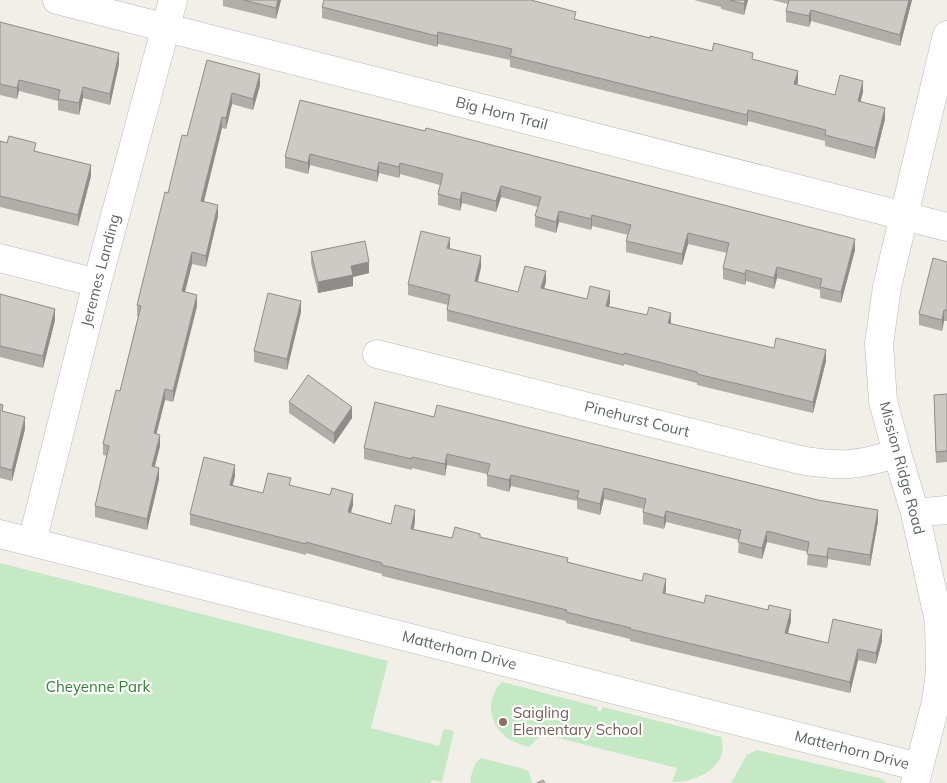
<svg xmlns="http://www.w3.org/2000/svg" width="947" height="783" font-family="Mulish,sans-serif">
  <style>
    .green { fill: #c5e8c5 }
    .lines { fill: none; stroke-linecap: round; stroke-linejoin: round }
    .minor-casing { stroke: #b5b8bc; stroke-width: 29 }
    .minor { stroke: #fff; stroke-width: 28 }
    .wall { fill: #afaea9 }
    .shaded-wall { fill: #8f8d8a }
    .building { fill: #cccac5; stroke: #8f8d8a }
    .education-dot { fill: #8d6e63; stroke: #fff; stroke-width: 2 }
    .labels { text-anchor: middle; stroke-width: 4.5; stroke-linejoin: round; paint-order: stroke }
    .street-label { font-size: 15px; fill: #5f6368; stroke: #fff }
    .park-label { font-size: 15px; fill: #348238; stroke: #fff }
    .education-label { font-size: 15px; fill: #785e54; stroke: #fff; text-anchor: start }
  </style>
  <rect width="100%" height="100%" fill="#f1efe8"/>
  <!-- green -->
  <g class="green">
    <path d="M0,563L388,661L371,728L439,746L444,729L454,731L442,782L432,780L430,783H0Z"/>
    <path d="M502,682L598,707L597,710L601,712L603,707L721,737C731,765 697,783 672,782L677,768L542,734L529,747C523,745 516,743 510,740C489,725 484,701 502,682Z"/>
    <path d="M757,750L883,779L886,783H731L747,755Z"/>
    <path d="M481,758L524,769L529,772L532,783H472L470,782C472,773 473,763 481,758Z"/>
  </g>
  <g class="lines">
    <!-- minor casing -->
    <g class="minor-casing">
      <g id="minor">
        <path id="s1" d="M57,0L947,227"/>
        <path d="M0,258L97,283"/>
        <path id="s2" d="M377,354L800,460C840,467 859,466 897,453"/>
        <path d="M915,513L947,510"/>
        <path id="s3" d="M0,534L919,767"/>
        <path id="s4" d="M32,542L97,283L173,0"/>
        <path d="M915,783L936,702L940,673L939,621L915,513L897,453L883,401L879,344L887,287L947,35"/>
      </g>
    </g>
    <!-- minor -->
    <use href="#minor" class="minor"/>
  </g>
  <!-- wall -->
  <g class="wall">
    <path d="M223,0H281L276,19L223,6Z"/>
    <path d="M694,0H748L744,15L721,9V7Z"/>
    <path d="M772,0H912L900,46L811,21L809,27L786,22V11L788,4Z"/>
    <path d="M322,7L576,20L650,38L753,59L798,82L797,85L835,95L863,92L860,102L885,119L875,159L825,146V141L748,121L747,126L510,67V60L438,44L437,47L322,18Z"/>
    <path d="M0,22L119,64L110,105L83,98L79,115L58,110V101L19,91L17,99L0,95Z"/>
    <path d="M207,60L260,85L253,110L232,104L226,129L222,128L204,202L218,216L206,267L192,264L185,292L197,306L173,402L165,400L156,434L160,446L154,467L159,479L147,530L95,517V506L107,456L103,455V444L120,391L138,317L137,316V305L168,193L187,136Z"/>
    <path d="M300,100L855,250L841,303L820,298V290L777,278L774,289L746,281L745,285L723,279V268L727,253L688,244L682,265L626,252V241L628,235L592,226L591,230L559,222L556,233L535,227V216L538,207L501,197L496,212L462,203L460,211L438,205V194L440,185L400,174L399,178L379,173L377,182L310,165L308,174L285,168V157Z"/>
    <path d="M0,141L36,151L91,176L78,226L0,207Z"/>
    <path d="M450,248L481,267L478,282L518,292L546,282L544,288L587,299L610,302L609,306L671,324L826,361L813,413L697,385V383L624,364V366L447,321V310L448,305L408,295V284Z"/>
    <path d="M311,252L369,273L353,277V286L318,293L311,263Z"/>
    <path d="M947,262V321H944L942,331L919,325V314Z"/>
    <path d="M0,294L55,320L43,368L0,357Z"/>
    <path d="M301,312L287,370L254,362V351Z"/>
    <path d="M947,394V462L936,463L934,395Z"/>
    <path d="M289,402L352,418L334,444L289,413Z"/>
    <path d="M0,404L3,412L25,429L12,481L0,478Z"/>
    <path d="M434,417L878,521L870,566L828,559L827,568L807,565L808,552L767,542L762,559L738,553L739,540L666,522L664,529L643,524V512L644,509L604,499L600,515L577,509V501L511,486L509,492L487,486V474L447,465L445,476L412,468V470L364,459V448Z"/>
    <path d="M235,476L232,485L263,493L291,485L353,505L351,513L391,524L415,521L414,529L452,538L480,537L568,563L666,590L665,594L704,603L791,621L788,633L828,643L882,641L876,664L858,660L850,693L630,641V639L566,623V621L382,576V574L306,553V555L190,525V514Z"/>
  </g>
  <!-- shaded-wall -->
  <g class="shaded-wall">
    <path d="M278,0H281L276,19V8Z"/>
    <path d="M745,0H748L744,15V4Z"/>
    <path d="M909,0H912L900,46V35Z"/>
    <path d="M811,10V21L809,27V16Z"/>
    <path d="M438,32V44L437,47V36Z"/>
    <path d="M119,53V64L110,105V94Z"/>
    <path d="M798,71V82L794,95V84Z"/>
    <path d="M260,74V85L253,110V99Z"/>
    <path d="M19,80V91L17,99V88Z"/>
    <path d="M863,81V92L858,112V101Z"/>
    <path d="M83,87V98L79,115V103Z"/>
    <path d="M232,93V104L226,129V118Z"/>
    <path d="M885,108V119L875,159V148Z"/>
    <path d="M748,110V121L747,126V115Z"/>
    <path d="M222,117V128L201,212V201Z"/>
    <path d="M310,154V165L308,174V163Z"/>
    <path d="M379,162V173L377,182V171Z"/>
    <path d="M400,163V174L399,178V167Z"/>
    <path d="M91,165V176L78,226V215Z"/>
    <path d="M501,186V197L496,212V201Z"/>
    <path d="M462,192V203L460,211V200Z"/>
    <path d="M218,205V216L206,267V256Z"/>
    <path d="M559,211V222L556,233V222Z"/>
    <path d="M592,215V226L591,230V219Z"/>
    <path d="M688,233V244L682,265V254Z"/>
    <path d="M450,238V249L447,248Z"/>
    <path d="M855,239V250L841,303V292Z"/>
    <path d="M192,252V264L182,303V291Z"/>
    <path d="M481,256V267L475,292V281Z"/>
    <path d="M369,262V273L353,277V286L318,293V282L351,266Z"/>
    <path d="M777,267V278L774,289V278Z"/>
    <path d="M746,270V281L745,285V274Z"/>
    <path d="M546,271V282L541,299V288Z"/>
    <path d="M610,291V302L606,317V306Z"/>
    <path d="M197,295V306L173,402V391Z"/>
    <path d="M301,301V312L287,370V359Z"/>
    <path d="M55,309V320L43,368V356Z"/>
    <path d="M944,310V321L942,331V320Z"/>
    <path d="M671,313V324L668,323Z"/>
    <path d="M826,350V361L813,413V402Z"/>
    <path d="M165,389V400L154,444V433Z"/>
    <path d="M352,407V418L334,444V433Z"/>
    <path d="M25,417V429L12,481V470Z"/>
    <path d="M160,435V446L152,478V466Z"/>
    <path d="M447,454V465L445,476V464Z"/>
    <path d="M235,465V476L230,496V485Z"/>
    <path d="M159,468V479L147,530V519Z"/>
    <path d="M511,475V486L509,492V480Z"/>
    <path d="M604,488V499L600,515V504Z"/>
    <path d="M353,494V505L348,523V512Z"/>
    <path d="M415,510V521L411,540V529Z"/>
    <path d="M878,510V521L870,566V555Z"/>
    <path d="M666,511V522L664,529V518Z"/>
    <path d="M767,531V542L762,559V548Z"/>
    <path d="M828,548V559L827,568V557Z"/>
    <path d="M666,579V590L663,604V593Z"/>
    <path d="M791,610V621L785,644V633Z"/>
    <path d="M882,630V641L876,664V653Z"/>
    <path d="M858,649V660L850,693V682Z"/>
  </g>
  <!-- building -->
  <g class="building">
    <path d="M243,0H278L276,8Z"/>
    <path d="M324,0H531L576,12L574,19L650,38V36L712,51L714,43L753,53L752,59L798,71L794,84L835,95L840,75L863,81L858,101L885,108L875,148L825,135L826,130L748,110L747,115L510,56L512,49L438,32L437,36L322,7Z"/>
    <path d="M730,0H745L744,4Z"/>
    <path d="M789,0H909L900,35L811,10L809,16L786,11Z"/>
    <path d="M0,22L119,53L110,94L83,87L79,103L58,99L60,90L19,80L17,88L0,84Z"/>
    <path d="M207,60L260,74L253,99L232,93L226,118L222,117L201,201L218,205L206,256L192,252L182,291L197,295L173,391L165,389L154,433L160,435L152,466L159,468L147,519L95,506L109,446L103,444L116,390L120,391L141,306L137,305L165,192L168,193L182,135L187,136Z"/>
    <path d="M300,100L425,131L426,128L855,239L841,292L820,287L822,279L777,267L774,278L746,270L745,274L723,268L729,243L688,233L682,254L626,241L631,225L592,215L591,219L559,211L556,222L535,216L541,197L501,186L496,201L462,192L460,200L438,194L443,174L400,163L399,167L379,162L377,171L310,154L308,163L285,157Z"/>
    <path d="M9,136L36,143L34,151L91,165L78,215L0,196V141L7,143Z"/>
    <path d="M421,231L450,238L447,248L481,256L475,281L518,292L525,266L546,271L541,288L587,299L590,286L610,291L606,306L647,315L649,307L671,313L668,323L774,348L776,338L826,350L813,402L697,374V372L624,353V355L447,310L450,295L408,284Z"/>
    <path d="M365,241L369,262L351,266L353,275L318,282L311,252Z"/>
    <path d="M933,258L947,262V310H944L942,320L919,314Z"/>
    <path d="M268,293L301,301L287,359L254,351Z"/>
    <path d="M0,294L55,309L43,356L0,346Z"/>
    <path d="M308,375L352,407L334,433L289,402Z"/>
    <path d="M947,394V451L936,452L934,395Z"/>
    <path d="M375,402L434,417L437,405L818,500L878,510L870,555L828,548L827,557L807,554L809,542L767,531L762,548L738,542L741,530L666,511L664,518L643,512L646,499L604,488L600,504L577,498L579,491L511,475L509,480L487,475L490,464L447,454L445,464L412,457V459L364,448Z"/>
    <path d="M0,404L3,405L2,411L25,417L12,470L0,467Z"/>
    <path d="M204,457L235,465L230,485L263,493L268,473L291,478L289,485L330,495L332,488L353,494L348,512L391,524L395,505L415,510L411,529L452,538L455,527L480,534V537L568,558L567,562L642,581L644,573L666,579L663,593L704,603L706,595L768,610L769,605L791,610L785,633L828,643L833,619L882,630L876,653L858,649L850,682L630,629L631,628L566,612L567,610L382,565V563L306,542V544L190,514Z"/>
    <path d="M543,780L545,783H537Z"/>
  </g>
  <!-- markers -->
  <circle class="education-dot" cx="503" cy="722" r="5"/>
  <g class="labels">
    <!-- street labels -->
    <g class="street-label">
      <text dy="5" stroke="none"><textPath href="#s1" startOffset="459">Big Horn Trail</textPath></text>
      <text dy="5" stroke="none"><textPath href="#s4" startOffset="280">Jeremes Landing</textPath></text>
      <text dy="5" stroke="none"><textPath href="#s2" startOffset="268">Pinehurst Court</textPath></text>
      <text transform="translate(902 468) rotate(75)" y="5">Mission Ridge Road</text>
      <text dy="5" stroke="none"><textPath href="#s3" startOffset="474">Matterhorn Drive</textPath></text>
      <text dy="5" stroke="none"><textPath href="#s3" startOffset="879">Matterhorn Drive</textPath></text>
    </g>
    <!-- park labels -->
    <g class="park-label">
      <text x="98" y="692">Cheyenne Park</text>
    </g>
    <!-- education labels -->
    <g class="education-label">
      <text x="513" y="718">Saigling<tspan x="513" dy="17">Elementary School</tspan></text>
    </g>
  </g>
</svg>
